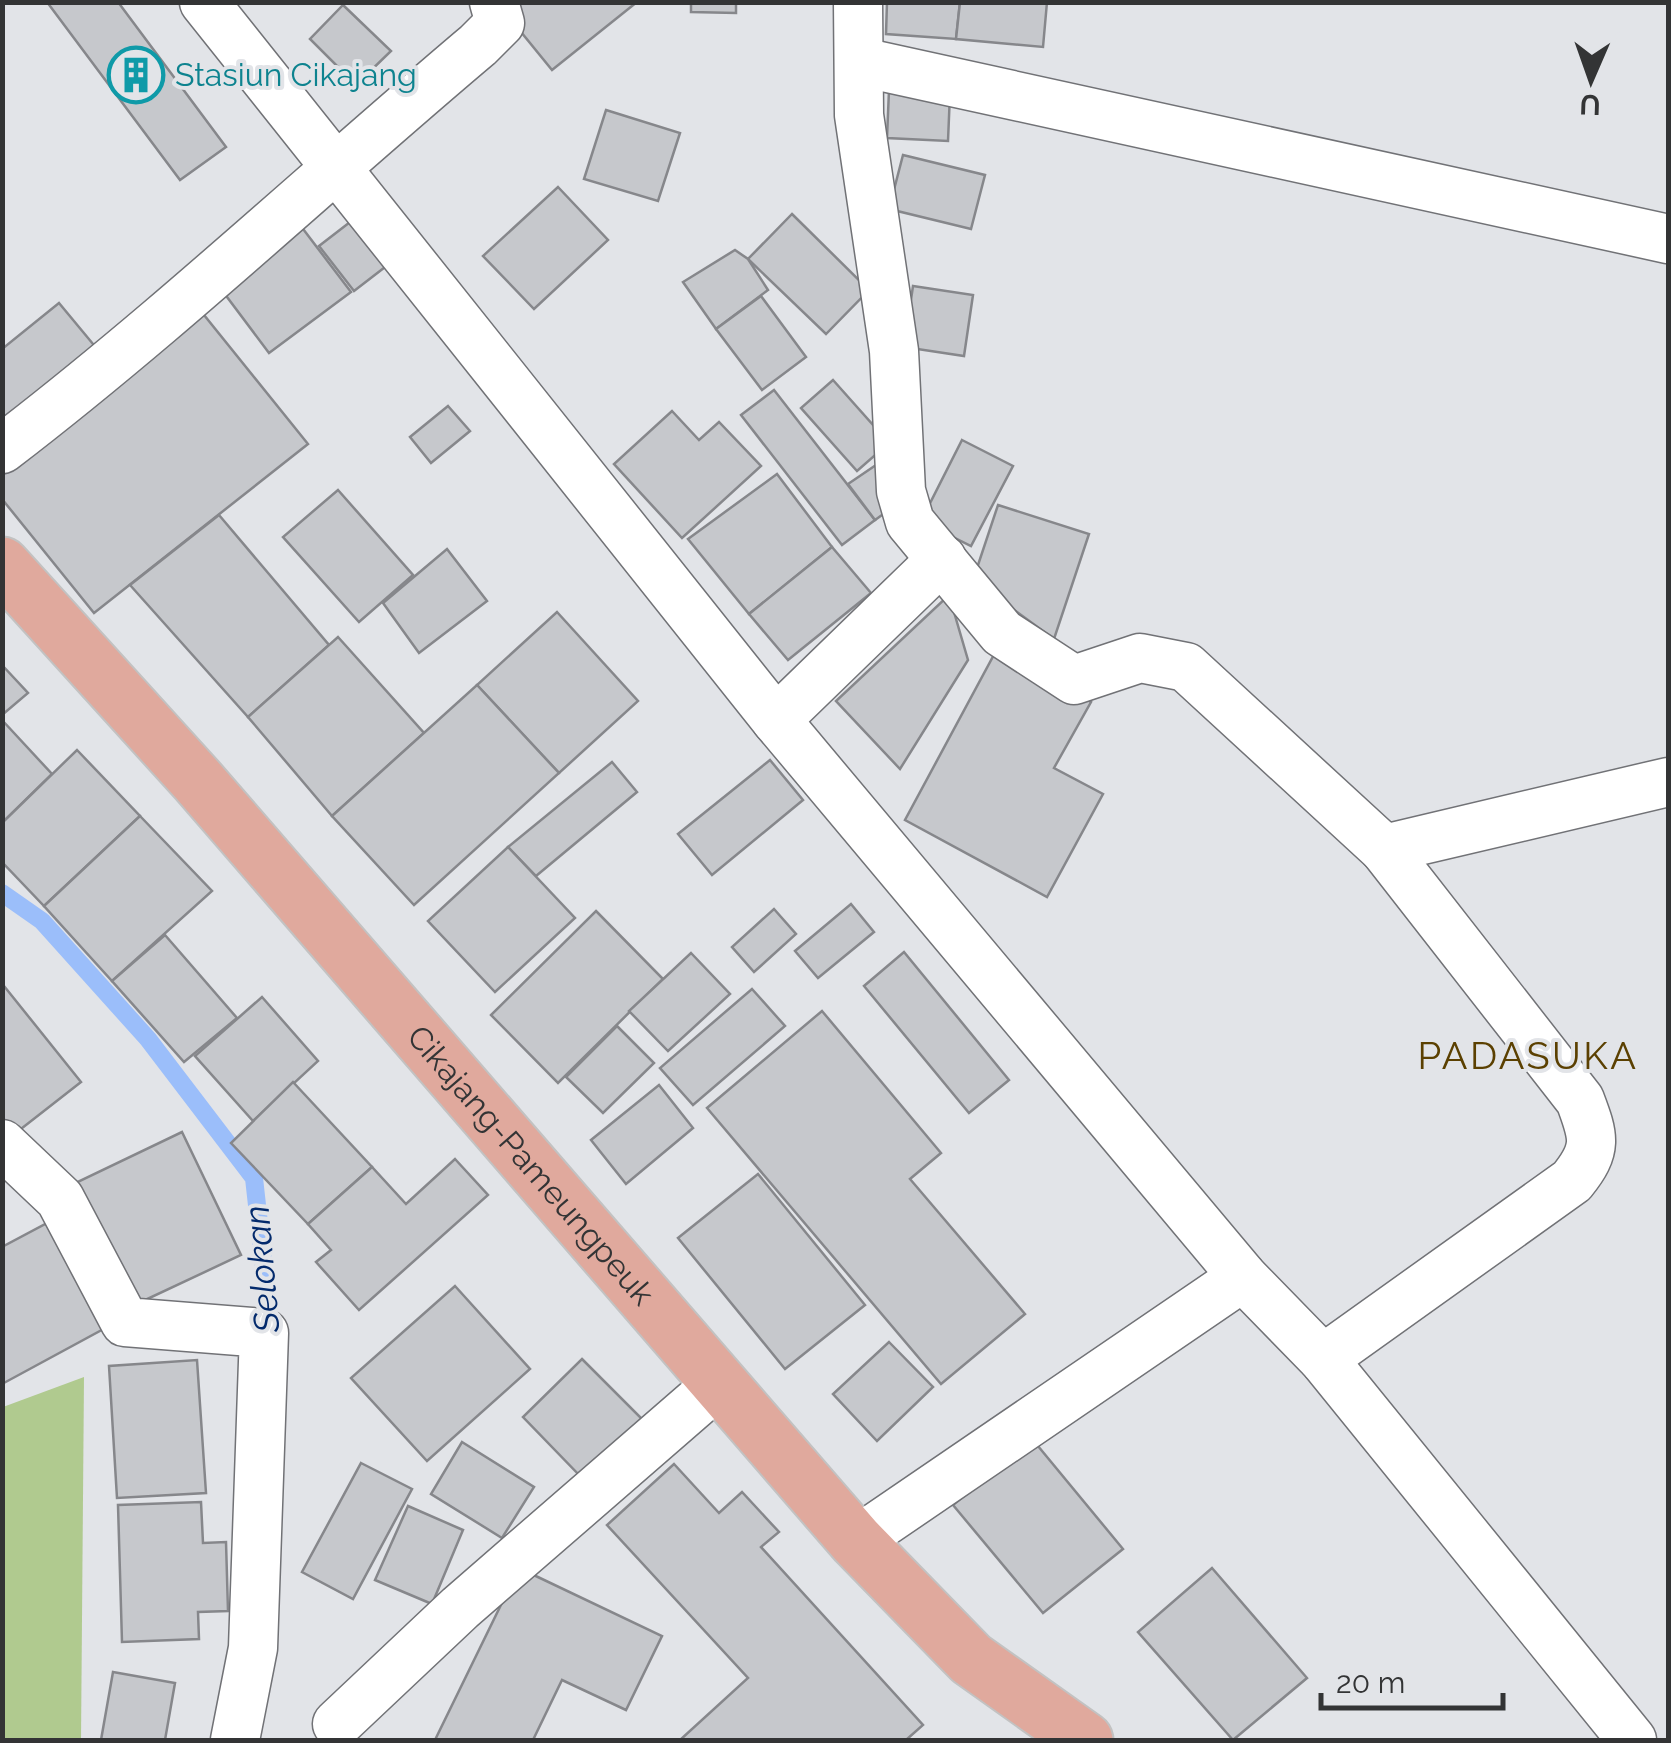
<svg xmlns="http://www.w3.org/2000/svg" width="1671" height="1743" font-family="Raleway,sans-serif">
  <style>
    .green { fill: #b0ca8f }
    .lines { fill: none; stroke-linecap: round; stroke-linejoin: round }
    .stream { stroke: #9bbefa; stroke-width: 18 }
    .building { fill: #c6c8cc; stroke: #86878b; stroke-width: 2.5 }
    .minor-casing { stroke: #717276; stroke-width: 51 }
    .primary-casing { stroke: #c2c2c2; stroke-width: 59 }
    .minor { stroke: #fff; stroke-width: 48 }
    .primary { stroke: #e0a99d; stroke-width: 55 }
    .labels { text-anchor: middle; stroke-width: 8; stroke-linejoin: round; paint-order: stroke }
    .culture-label { font-size: 32px; fill: #0d838f; stroke: #e2e4e8; text-anchor: start }
    .street-label { font-size: 32px; fill: #333435; stroke: #e2e4e8 }
    .water-label { font-size: 35px; font-style: italic; fill: #032a6c; stroke: #e2e4e8 }
    .quarter-label { font-size: 38px; letter-spacing: 2.5px; fill: #5b4001; stroke: #e2e4e8 }
  </style>
  <rect width="100%" height="100%" fill="#e2e4e8"/>
  <!-- green -->
  <path class="green" d="M84,1377L81,1740H3V1407Z"/>
  <g class="lines">
    <!-- stream -->
    <path class="stream" d="M2,893L42,921L148,1039L254,1178L271,1332"/>
  </g>
  <!-- building -->
  <g class="building">
    <path d="M47,2H118L226,147L180,180Z"/>
    <path d="M515,2H637L552,70L504,11Z"/>
    <path d="M691,2H736V13L691,12Z"/>
    <path d="M887,2H960L956,39L886,34Z"/>
    <path d="M960,2H1047L1043,47L956,39Z"/>
    <path d="M343,5L391,51L356,85L310,39Z"/>
    <path d="M889,90L950,93L948,141L887,138Z"/>
    <path d="M606,110L680,133L658,201L584,179Z"/>
    <path d="M903,155L985,175L971,229L889,209Z"/>
    <path d="M558,187L608,240L534,309L483,256Z"/>
    <path d="M792,214L869,290L826,334L748,259Z"/>
    <path d="M354,219L389,264L354,291L319,246Z"/>
    <path d="M297,221L351,292L269,353L215,281Z"/>
    <path d="M735,250L748,259L768,290L716,329L683,282Z"/>
    <path d="M913,286L973,295L964,356L904,347Z"/>
    <path d="M761,296L806,357L762,390L716,329Z"/>
    <path d="M59,303L98,350L2,429V349Z"/>
    <path d="M200,310L308,444L94,613L2,499V466Z"/>
    <path d="M833,380L889,443L857,471L801,408Z"/>
    <path d="M774,390L875,520L842,545L741,415Z"/>
    <path d="M448,406L470,431L431,463L410,437Z"/>
    <path d="M672,411L699,440L719,422L761,466L682,538L614,464Z"/>
    <path d="M962,440L1013,466L971,546L921,521Z"/>
    <path d="M879,463L903,500L875,520L848,484Z"/>
    <path d="M777,474L832,547L749,614L688,539Z"/>
    <path d="M338,490L413,575L359,622L283,537Z"/>
    <path d="M998,505L1089,534L1054,639L973,580Z"/>
    <path d="M219,515L329,645L248,717L130,585Z"/>
    <path d="M832,547L871,593L788,660L749,614Z"/>
    <path d="M447,549L487,601L419,653L383,603Z"/>
    <path d="M949,595L968,660L900,769L836,701Z"/>
    <path d="M557,612L638,701L559,773L477,685Z"/>
    <path d="M338,637L424,733L332,816L248,717Z"/>
    <path d="M996,651L1091,702L1054,768L1103,794L1047,897L905,820Z"/>
    <path d="M2,665L28,693L2,715Z"/>
    <path d="M477,685L559,773L414,905L332,816Z"/>
    <path d="M2,720L52,774L2,823Z"/>
    <path d="M77,750L140,816L44,906L2,862V823Z"/>
    <path d="M770,760L803,800L712,875L678,834Z"/>
    <path d="M612,762L637,792L536,876L508,847Z"/>
    <path d="M140,816L212,891L112,981L44,906Z"/>
    <path d="M508,847L575,918L495,992L428,921Z"/>
    <path d="M851,904L874,932L818,978L795,951Z"/>
    <path d="M774,909L796,934L754,972L732,947Z"/>
    <path d="M596,911L663,979L558,1083L491,1015Z"/>
    <path d="M165,935L237,1018L184,1062L112,981Z"/>
    <path d="M904,952L1009,1080L969,1113L864,986Z"/>
    <path d="M691,953L730,994L668,1051L629,1011Z"/>
    <path d="M4,986L81,1082L3,1143L2,987Z"/>
    <path d="M752,989L785,1026L693,1105L660,1068Z"/>
    <path d="M262,997L318,1061L253,1121L195,1056Z"/>
    <path d="M822,1011L941,1153L910,1179L1025,1314L941,1384L707,1108Z"/>
    <path d="M617,1026L654,1063L603,1113L566,1077Z"/>
    <path d="M293,1082L372,1167L308,1224L231,1143Z"/>
    <path d="M659,1085L693,1128L626,1184L591,1140Z"/>
    <path d="M182,1132L241,1255L126,1309L67,1187Z"/>
    <path d="M455,1159L488,1195L359,1310L316,1262L331,1250L308,1224L372,1167L406,1204Z"/>
    <path d="M758,1174L865,1305L785,1369L678,1238Z"/>
    <path d="M51,1221L109,1326L2,1384V1247Z"/>
    <path d="M455,1286L530,1369L427,1461L351,1378Z"/>
    <path d="M889,1342L933,1387L877,1441L833,1394Z"/>
    <path d="M582,1359L642,1419L583,1479L523,1417Z"/>
    <path d="M197,1360L206,1493L117,1498L109,1366Z"/>
    <path d="M1033,1440L1123,1549L1043,1613L953,1505Z"/>
    <path d="M462,1442L534,1487L502,1538L431,1494Z"/>
    <path d="M361,1463L412,1489L353,1599L302,1572Z"/>
    <path d="M674,1464L719,1513L742,1492L779,1532L761,1547L923,1725L906,1740H680L748,1678L607,1525Z"/>
    <path d="M201,1502L203,1543L226,1542L228,1611L198,1612L199,1639L122,1642L118,1505Z"/>
    <path d="M408,1506L463,1530L432,1604L375,1580Z"/>
    <path d="M519,1568L662,1636L626,1710L562,1680L533,1740H435Z"/>
    <path d="M1212,1568L1307,1678L1233,1740L1138,1632Z"/>
    <path d="M113,1672L175,1683L165,1740H101Z"/>
  </g>
  <g class="lines">
    <!-- minor casing -->
    <g class="minor-casing">
      <g id="minor">
        <path d="M204,2L776,720L1243,1277L1323,1359L1632,1740"/>
        <path d="M858,2L859,115L894,351L901,491L910,522L1002,633L1074,680L1140,658L1186,667L1384,849L1668,782"/>
        <path d="M861,62L1668,239"/>
        <path d="M2,449C168,322 319,179 478,45L500,23L494,2"/>
        <path d="M776,720L942,559"/>
        <path d="M2,1144L60,1199L125,1322L264,1333L253,1648L235,1740"/>
        <path d="M1323,1359L1572,1181C1598,1149 1594,1137 1580,1100L1384,849"/>
        <path d="M856,1541L1243,1277"/>
        <path d="M337,1724L460,1608L718,1384"/>
      </g>
    </g>
    <!-- primary casing -->
    <g class="primary-casing">
      <g id="primary">
        <path id="s1" d="M2,565L197,780L856,1541L971,1659L1085,1740"/>
      </g>
    </g>
    <!-- minor -->
    <use href="#minor" class="minor"/>
    <!-- primary -->
    <use href="#primary" class="primary"/>
  </g>
  <!-- icons -->
  <defs>
    <g id="building-ring" transform="scale(2.875)"><circle r="9.5" fill="#e2e4e8" stroke="#0f9aa8" stroke-width="1.5"/><path d="M-4-6H4V6H1V3H-1V6H-4ZM-2.5-4.3h1.7v1.8h-1.7ZM.8-4.3h1.7v1.8H.8ZM-2.5-1h1.7V.8h-1.7ZM.8-1h1.7V.8H.8Z" fill="#0f9aa8"/></g>
  </defs>
  <g fill-rule="evenodd">
    <use href="#building-ring" x="136" y="75"/>
  </g>
  <g class="labels">
    <!-- culture labels -->
    <g class="culture-label">
      <text x="175" y="86">Stasiun Cikajang</text>
    </g>
    <!-- street labels -->
    <g class="street-label">
      <text dy="11" stroke="none"><textPath href="#s1" startOffset="800">Cikajang-Pameungpeuk</textPath></text>
    </g>
    <!-- water labels -->
    <g class="water-label">
      <text transform="translate(262 1269) rotate(-95)" y="12">Selokan</text>
    </g>
    <!-- quarter labels -->
    <g class="quarter-label">
      <text x="1528" y="1069">PADASUKA</text>
    </g>
  </g>
  <!-- border -->
  <rect width="1671" height="1743" fill="none" stroke="#333435" stroke-width="10"/>
  <!-- north arrow -->
  <g transform="translate(1591 80) rotate(182)" stroke="#e2e4e8" stroke-width="8" paint-order="stroke">
  <path d="M0-8L18 38L0 25L-18 38Z" fill="#333435"/>
  <text y="-15" font-size="28" font-weight="bold" text-anchor="middle" fill="#333435">U</text>
  </g>
  <!-- scale -->
  <path d="M1321 1693v15h182v-15" fill="none" stroke="#333435" stroke-width="5"/>
  <text x="1336" y="1693" font-size="30" fill="#333435" stroke="#e2e4e8" stroke-width="8" paint-order="stroke">20 m</text>
</svg>
